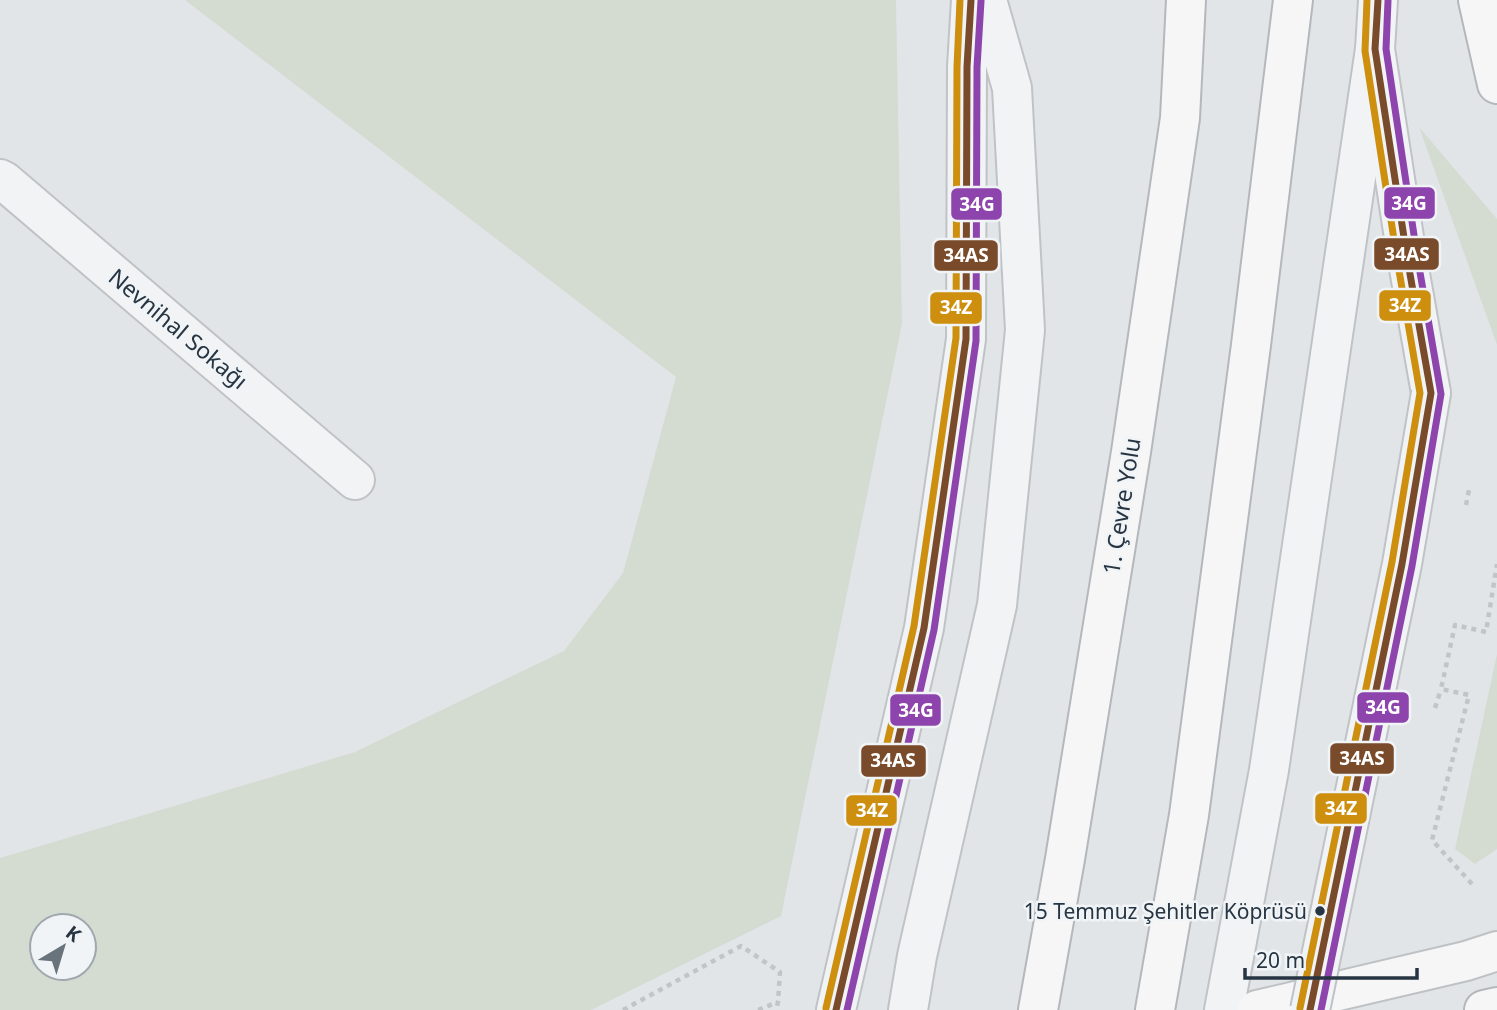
<svg xmlns="http://www.w3.org/2000/svg" width="1497" height="1010" font-family="'Noto Sans',sans-serif">
  <style>
    .green { fill: #d4dcd2; fill-rule: evenodd }
    .lines { fill: none; stroke-linecap: round; stroke-linejoin: round }
    .minor-casing { stroke: #c0c3c6; stroke-width: 42 }
    .major-casing { stroke: #bec2c5; stroke-width: 42 }
    .highway-casing { stroke: #b4b8bc; stroke-width: 42 }
    .path { stroke: #c1c5c8; stroke-width: 4.5; stroke-dasharray: 5 5; stroke-linecap: butt }
    .minor { stroke: #f2f3f4; stroke-width: 38 }
    .major { stroke: #f6f6f7; stroke-width: 38 }
    .highway { stroke: #f6f6f7; stroke-width: 38 }
    .minor-bridge-casing { stroke: #c0c3c6; stroke-width: 42; stroke-linecap: butt }
    .minor-bridge { stroke: #f2f3f4; stroke-width: 38 }
    .bus-1-casing { stroke: #f0f4f7; stroke-width: 12 }
    .bus-2-casing { stroke: #f0f4f7; stroke-width: 12 }
    .bus-3-casing { stroke: #f0f4f7; stroke-width: 12 }
    .bus-1 { stroke: #7a4b2a; stroke-width: 7 }
    .bus-2 { stroke: #8e44ad; stroke-width: 7 }
    .bus-3 { stroke: #cd8f0d; stroke-width: 7 }
    .bus-dot { fill: #273542; stroke: #f0f4f7; stroke-width: 2.5 }
    .labels { text-anchor: middle; stroke-width: 5; stroke-linejoin: round; paint-order: stroke }
    .bus-label { font-size: 21px; fill: #273542; stroke: #f0f4f7; text-anchor: end }
    .street-label { font-size: 23px; fill: #273542; stroke: #f0f4f7 }
    .line-badge { stroke: #f0f4f7; stroke-width: 2.5 }
    .badge-label { font-size: 19px; text-anchor: middle; font-weight: bold; fill: #fff }
  </style>
  <rect width="100%" height="100%" fill="#e2e5e8"/>
  <!-- green -->
  <g class="green">
    <path d="M185,0H896L902,324L781,916L591,1010H0V858L355,752L564,651L623,573L676,377ZM42,926H84V968H42Z"/>
    <path d="M1419,127L1497,219V345Z"/>
    <path d="M1497,654V849L1475,864L1455,849Z"/>
  </g>
  <g class="lines">
    <!-- minor casing -->
    <g class="minor-casing">
      <g id="minor">
        <path d="M1378,0L1375,49L1407,257L1431,393"/>
        <path d="M0,179L4,181L355,480"/>
        <path d="M836,1010L924,628L966,339L967,67L971,0"/>
        <path d="M908,1010L917,956L997,605L1025,330L1012,88L987,0"/>
        <path d="M1224,1010L1269,770L1375,49"/>
      </g>
    </g>
    <!-- major casing -->
    <g class="major-casing">
      <path id="major" d="M1257,1010L1466,961L1497,951"/>
    </g>
    <!-- highway casing -->
    <g class="highway-casing">
      <g id="highway">
        <path d="M1478,0L1497,84"/>
        <path d="M1038,1010L1065,859L1131,452L1180,118L1186,0"/>
        <path d="M1155,1010L1189,815L1251,345L1293,0"/>
        <path d="M1484,1010L1497,1007"/>
      </g>
    </g>
    <!-- path -->
    <g class="path">
      <path d="M1466,505L1469,490L1466,488"/>
      <path d="M1435,708L1441,689"/>
      <path d="M1472,884L1432,840L1469,695L1441,689L1455,625L1486,632L1497,564"/>
      <path d="M623,1010L741,946L780,972L778,1002L776,1010"/>
      <path d="M758,1010L778,1002"/>
    </g>
    <!-- minor -->
    <use href="#minor" class="minor"/>
    <!-- major -->
    <use href="#major" class="major"/>
    <!-- highway -->
    <use href="#highway" class="highway"/>
    <!-- minor-bridge casing -->
    <g class="minor-bridge-casing">
      <path id="minor-bridge" d="M1310,1010L1402,564L1431,393"/>
    </g>
    <!-- minor-bridge -->
    <use href="#minor-bridge" class="minor-bridge"/>
    <!-- bus-1 casing -->
    <g class="bus-1-casing">
      <g id="bus-1">
        <path d="M836,1010L924,628L966,339L967,67L971,0"/>
        <path d="M1310,1010L1402,564L1431,393L1407,257L1375,49L1378,0"/>
      </g>
    </g>
    <!-- bus-2 casing -->
    <g class="bus-2-casing">
      <g id="bus-2">
        <path d="M847,1010L934,630L976,341L977,67L981,1"/>
        <path d="M1321,1010L1412,566L1441,394L1417,255L1386,49L1388,1"/>
      </g>
    </g>
    <!-- bus-3 casing -->
    <g class="bus-3-casing">
      <g id="bus-3">
        <path d="M826,1008L914,626L956,338L957,67L960,0"/>
        <path d="M1300,1008L1392,562L1420,393L1397,259L1365,51L1367,0"/>
      </g>
    </g>
    <!-- bus-1 -->
    <use href="#bus-1" class="bus-1"/>
    <!-- bus-2 -->
    <use href="#bus-2" class="bus-2"/>
    <!-- bus-3 -->
    <use href="#bus-3" class="bus-3"/>
  </g>
  <!-- markers -->
  <circle class="bus-dot" cx="1320" cy="911" r="6"/>
  <g class="labels">
    <!-- bus labels -->
    <g class="bus-label">
      <text x="1307" y="919">15 Temmuz Şehitler Köprüsü</text>
    </g>
    <!-- street labels -->
    <g class="street-label">
      <text transform="translate(178 329) rotate(40)" y="8">Nevnihal Sokağı</text>
      <text transform="translate(1122 506) rotate(-81)" y="8">1. Çevre Yolu</text>
    </g>
  </g>
  <g class="line-badge">
    <rect x="1383" y="186" width="53" height="34" rx="7" fill="#8e44ad"/>
    <rect x="950" y="187" width="53" height="34" rx="7" fill="#8e44ad"/>
    <rect x="1373" y="237" width="67" height="34" rx="7" fill="#7a4b2a"/>
    <rect x="933" y="239" width="66" height="33" rx="7" fill="#7a4b2a"/>
    <rect x="1378" y="289" width="54" height="33" rx="7" fill="#cd8f0d"/>
    <rect x="929" y="291" width="54" height="34" rx="7" fill="#cd8f0d"/>
    <rect x="1356" y="691" width="54" height="33" rx="7" fill="#8e44ad"/>
    <rect x="889" y="693" width="53" height="34" rx="7" fill="#8e44ad"/>
    <rect x="1329" y="742" width="66" height="33" rx="7" fill="#7a4b2a"/>
    <rect x="860" y="744" width="67" height="34" rx="7" fill="#7a4b2a"/>
    <rect x="1314" y="792" width="54" height="33" rx="7" fill="#cd8f0d"/>
    <rect x="845" y="794" width="53" height="33" rx="7" fill="#cd8f0d"/>
  </g>
  <g class="badge-label">
    <text x="1409" y="210">34G</text>
    <text x="977" y="211">34G</text>
    <text x="1407" y="261">34AS</text>
    <text x="966" y="262">34AS</text>
    <text x="1405" y="312">34Z</text>
    <text x="956" y="314">34Z</text>
    <text x="1383" y="714">34G</text>
    <text x="916" y="717">34G</text>
    <text x="1362" y="765">34AS</text>
    <text x="893" y="767">34AS</text>
    <text x="1341" y="815">34Z</text>
    <text x="872" y="817">34Z</text>
  </g>
  <!-- north arrow -->
  <g transform="translate(63 947) rotate(38)"><circle r="33" fill="#f0f4f7" stroke="#a0a8af" stroke-width="2"/>
  <path d="M0-5L12 26L0 18L-12 26Z" fill="#68737c"/>
  <text y="-10" font-size="19" font-weight="bold" text-anchor="middle" fill="#273542">K</text>
  </g>
  <!-- scale -->
  <path d="M1245 968v10h172v-10" fill="none" stroke="#273542" stroke-width="3.5"/>
  <text x="1256" y="968" font-size="21" fill="#273542" stroke="#f0f4f7" stroke-width="5" paint-order="stroke">20 m</text>
</svg>
